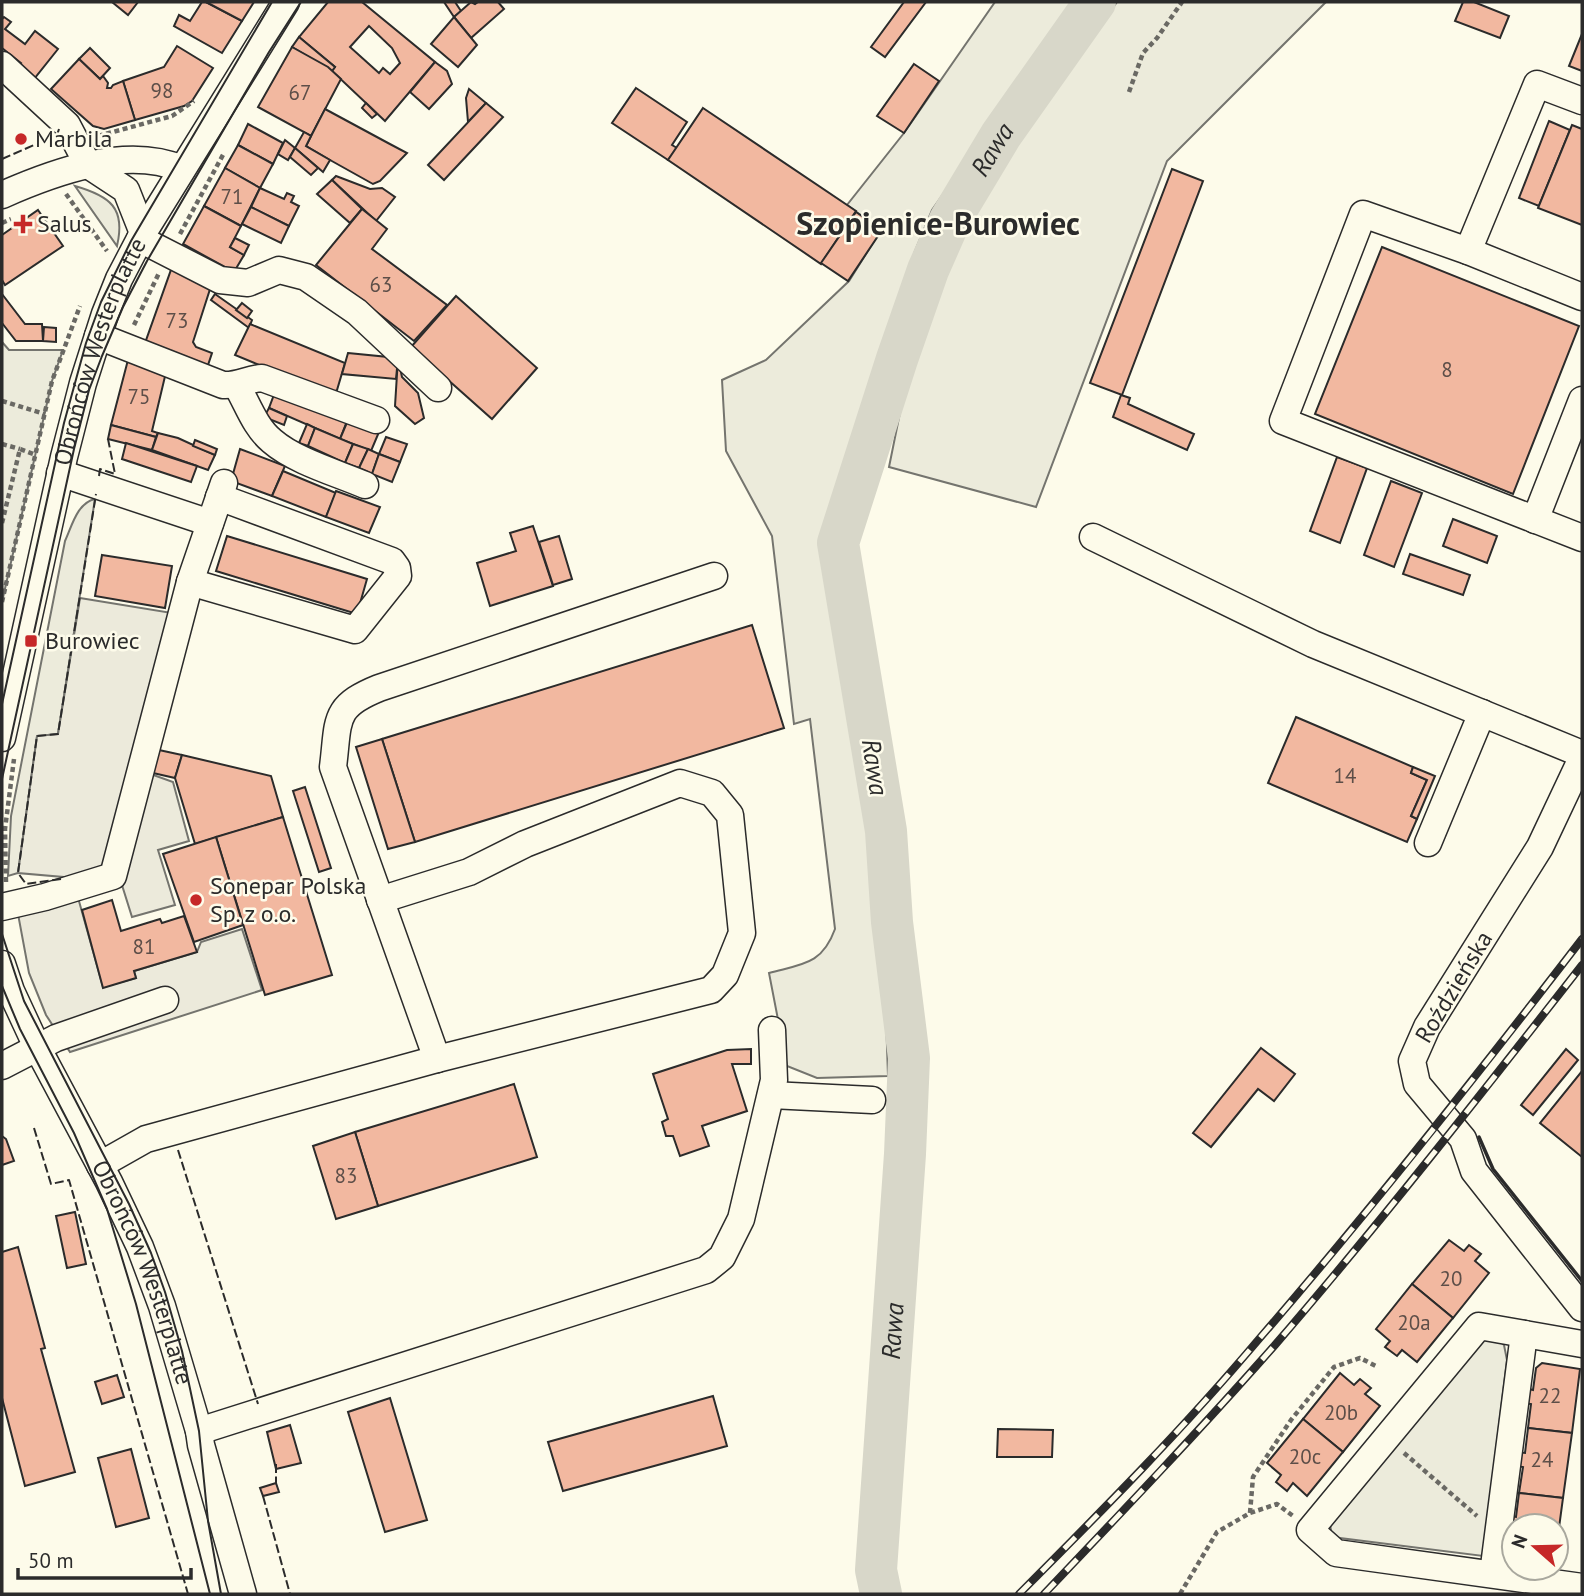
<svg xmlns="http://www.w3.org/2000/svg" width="1584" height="1596" font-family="'PT Sans',sans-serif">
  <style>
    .green { fill: #ecebdb; stroke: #74746e; stroke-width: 2 }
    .parking { fill: #eceadb; stroke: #74746e; stroke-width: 2 }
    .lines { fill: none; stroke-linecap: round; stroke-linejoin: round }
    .river { stroke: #d8d7c9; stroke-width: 42 }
    .building { fill: #f2b8a0; stroke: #2b2b2b; stroke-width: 2; fill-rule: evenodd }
    .minor-casing { stroke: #2b2b2b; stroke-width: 29 }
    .path { stroke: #6a6964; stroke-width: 4.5; stroke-dasharray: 5 3.5; stroke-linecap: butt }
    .minor { stroke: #fdfbea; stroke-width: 26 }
    .tram { stroke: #2b2b2b; stroke-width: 2 }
    .rail-casing { stroke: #2b2b2b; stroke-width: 8 }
    .rail { stroke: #fdfbea; stroke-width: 5; stroke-dasharray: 16; stroke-linecap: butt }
    .fence { stroke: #2b2b2b; stroke-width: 2; stroke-dasharray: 9 3.5; stroke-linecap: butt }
    .wall { stroke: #2b2b2b; stroke-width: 3.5 }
    .poi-dot { fill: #c62828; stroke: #fdfbea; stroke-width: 2.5 }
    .labels { text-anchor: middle; stroke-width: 5; stroke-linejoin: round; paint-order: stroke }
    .number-label { font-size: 21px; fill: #5d4e48 }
    .poi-label { font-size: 24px; fill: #2b2b2b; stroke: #fdfbea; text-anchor: start }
    .street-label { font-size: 24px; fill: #2b2b2b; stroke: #fdfbea }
    .water-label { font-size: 26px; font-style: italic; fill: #2b2b2b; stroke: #fdfbea }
    .district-label { font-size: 32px; font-weight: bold; fill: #2b2b2b; stroke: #fdfbea }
  </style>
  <rect width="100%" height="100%" fill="#fdfbea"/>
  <!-- green -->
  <g class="green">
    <path d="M995,2H1078L932,210L915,251L827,541L871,826L884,956L888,1076L817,1078L787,1066L769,973C802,964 822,965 835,929L810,719L794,724L772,536L726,451L722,380L766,360L849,281L881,230L847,205L904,133Z"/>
    <path d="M1117,2H1326L1167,161L1036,507L889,467L909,368L952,247L987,184Z"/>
    <path d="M75,186C110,196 126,208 117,246Z"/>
    <path d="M2,342L9,350H63L52,381L2,602Z"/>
    <path d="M95,499L58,734L37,737L18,873L8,876L11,816L65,541C72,526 77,503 95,499Z"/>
    <path d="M1495,1337L1504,1345L1507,1360L1483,1556L1332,1537L1330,1524L1481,1340Z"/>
  </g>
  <!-- parking -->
  <g class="parking">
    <path d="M80,598L172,613L134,768L173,782L189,841L158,850L175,905L132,917L121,882L18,873L37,736L58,734Z"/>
    <path d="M77,894L103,987L136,978L134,971L197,952L201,942L242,929L262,990L70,1052L46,1015L29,973L18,914Z"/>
  </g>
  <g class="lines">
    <!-- river -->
    <path class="river" id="s1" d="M881,1594L876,1570L905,1154L909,1058L892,922L886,831L838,543L897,359L928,270L950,220L1001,135L1095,2"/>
  </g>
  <!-- building -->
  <g class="building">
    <path d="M112,2H138L128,15Z"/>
    <path d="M202,2H206L242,21L222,53L174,26L179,15L190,21Z"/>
    <path d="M206,2H254L242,21Z"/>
    <path d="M328,2H362L435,62L385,121L332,71L335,67L299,37ZM369,26L392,48L400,63L390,74L383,68L379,73L350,47Z"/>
    <path d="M444,2H455L461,11L454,17Z"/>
    <path d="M471,2L475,4L478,2H498L504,9L471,38L454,17Z"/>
    <path d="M904,2H926L885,57L871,47Z"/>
    <path d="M1463,2H1474L1509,16L1500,38L1455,21Z"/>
    <path d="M4,17L11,22L5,29L25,44L35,31L58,49L34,79L18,66L21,63L2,48V19Z"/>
    <path d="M454,17L477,45L458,67L431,44Z"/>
    <path d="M1582,34V71L1569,66Z"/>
    <path d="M299,37L335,67L332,71L292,47Z"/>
    <path d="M177,46L213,68L192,101L184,106L135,120L123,81L164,67Z"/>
    <path d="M292,47L328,67L341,79L311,136L258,107Z"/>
    <path d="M90,48L110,68L100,79L79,59Z"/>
    <path d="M79,59L100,79L103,76L108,83L107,88H111L113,85L123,81L135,120L104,129L93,126L51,89Z"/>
    <path d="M435,62L447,71L452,84L429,109L410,92Z"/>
    <path d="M914,64L939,81L904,133L877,116Z"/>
    <path d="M636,88L687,122L672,145L677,148L668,160L612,123Z"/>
    <path d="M469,89L486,103L468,122L466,98Z"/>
    <path d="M366,103L377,114L372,118L362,108Z"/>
    <path d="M486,103L503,117L444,180L428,165Z"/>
    <path d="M703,108L856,211L821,264L668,160Z"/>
    <path d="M325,109L388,143L407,153L380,181L373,184L330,160L306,146Z"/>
    <path d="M1549,121L1570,130L1539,206L1519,198Z"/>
    <path d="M248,124L283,143L273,164L238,145Z"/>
    <path d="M1572,125L1582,129V225L1538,208Z"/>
    <path d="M304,132L311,136L306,146L330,160L323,172L295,148Z"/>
    <path d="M285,140L295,148L288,160L278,154Z"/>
    <path d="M238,145L273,164L260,188L225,168Z"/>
    <path d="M295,148L318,168L311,175L290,157Z"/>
    <path d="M225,168L260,188L241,226L204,206Z"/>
    <path d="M1172,169L1203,181L1122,395L1090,383Z"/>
    <path d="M336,176L370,189L382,188L395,197L376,221L332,180Z"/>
    <path d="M332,180L362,209L350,223L317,194Z"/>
    <path d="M260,188L284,199L287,193L294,196L291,202L299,206L289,226L251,207Z"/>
    <path d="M204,206L241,226L230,247L244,255L234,272L183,244Z"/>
    <path d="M251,207L289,226L281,243L242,224Z"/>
    <path d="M362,209L387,229L372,249L447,305L414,341L316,265Z"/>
    <path d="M38,210L63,246L5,285L2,280V235Z"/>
    <path d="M856,212L882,230L848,281L821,263Z"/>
    <path d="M235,238L249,245L244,255L230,247Z"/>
    <path d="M1382,247L1579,326L1513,494L1315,414Z"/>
    <path d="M172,267L211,286L193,342L196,347L212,353L207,368L144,346Z"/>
    <path d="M2,294L25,324H42L43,341H16L2,323Z"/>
    <path d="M215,294L252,320L249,328L211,300Z"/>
    <path d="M456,296L537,368L492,419L411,347Z"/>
    <path d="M242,303L252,311L247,318L236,310Z"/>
    <path d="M250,324L345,363L337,390L330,394L235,355Z"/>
    <path d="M44,327L56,328V342L43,341Z"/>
    <path d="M348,353L398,358L396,379L342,374Z"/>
    <path d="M129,356L167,368L152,431L158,433L156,437L111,425Z"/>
    <path d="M398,358L402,377L418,393L424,418L415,424L395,406Z"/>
    <path d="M275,392L347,421L340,439L269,408Z"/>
    <path d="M1121,395L1130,398L1128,404L1194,434L1187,450L1113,417Z"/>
    <path d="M269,408L287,416L284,425L264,417Z"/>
    <path d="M348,420L379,432L371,451L340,439Z"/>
    <path d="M307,424L315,428L308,446L299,443Z"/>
    <path d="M111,425L156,437L152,450L108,439Z"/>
    <path d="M315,428L353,444L345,463L308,446Z"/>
    <path d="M158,433L178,438L215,455L208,470L152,450Z"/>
    <path d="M386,437L407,444L400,462L379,454Z"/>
    <path d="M195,440L217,449L215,455L193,446Z"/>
    <path d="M126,443L197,466L191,482L122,459Z"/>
    <path d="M353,444L368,449L359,468L345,463Z"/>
    <path d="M240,449L285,466L272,496L231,481Z"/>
    <path d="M368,449L379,454L372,474L359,468Z"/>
    <path d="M379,454L400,462L392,482L372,474Z"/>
    <path d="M1337,457L1367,468L1340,543L1310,531Z"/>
    <path d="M283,471L336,493L326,517L272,496Z"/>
    <path d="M1391,481L1422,493L1394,567L1364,555Z"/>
    <path d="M336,491L380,507L369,533L326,517Z"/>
    <path d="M1453,519L1497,536L1487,563L1443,546Z"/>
    <path d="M533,526L553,586L490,606L477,563L516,551L510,533Z"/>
    <path d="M227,536L367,579L357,614L216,571Z"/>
    <path d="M559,536L572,579L553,585L539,542Z"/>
    <path d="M1410,554L1470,575L1463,595L1403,574Z"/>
    <path d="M102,555L172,566L165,608L95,596Z"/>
    <path d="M752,625L784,728L415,842L382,739Z"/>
    <path d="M1296,717L1413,767L1411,773L1427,780L1411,816L1417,819L1407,842L1268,783Z"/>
    <path d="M382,739L415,842L388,849L356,747Z"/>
    <path d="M159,750L182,755L175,778L153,773Z"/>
    <path d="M182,755L271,776L283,817L195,844L175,778Z"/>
    <path d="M1413,767L1435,776L1417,819L1411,816L1427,780L1411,773Z"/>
    <path d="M305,787L331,868L319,872L293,791Z"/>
    <path d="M283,817L332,975L265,995L216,837Z"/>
    <path d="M216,837L243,925L194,942L163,854Z"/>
    <path d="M112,900L121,931L160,919L162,923L184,916L197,952L134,971L136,978L103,988L82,910Z"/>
    <path d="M1261,1048L1295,1074L1274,1101L1258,1089L1211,1147L1193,1133Z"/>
    <path d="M751,1049V1064H732L747,1111L702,1126L709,1146L680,1156L673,1136H666L662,1122L668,1119L653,1074L727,1050Z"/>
    <path d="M1566,1049L1578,1060L1533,1115L1521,1105Z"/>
    <path d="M1582,1071V1157L1540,1123Z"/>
    <path d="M514,1084L537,1157L378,1206L355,1132Z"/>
    <path d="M355,1132L378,1206L336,1219L313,1146Z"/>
    <path d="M2,1136L6,1139L14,1161L2,1165Z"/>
    <path d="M75,1212L86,1264L67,1268L56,1216Z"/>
    <path d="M1449,1240L1464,1251L1469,1245L1481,1254L1475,1261L1489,1273L1453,1318L1412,1284Z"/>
    <path d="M18,1247L45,1348L41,1349L75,1472L25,1486L2,1398V1252Z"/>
    <path d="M1412,1284L1453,1318L1417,1362L1402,1350L1397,1356L1385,1347L1390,1341L1376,1329Z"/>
    <path d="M1542,1363L1580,1369L1572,1433L1528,1428L1531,1404L1523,1403L1525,1388L1533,1390L1536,1368Z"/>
    <path d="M1340,1373L1354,1385L1360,1379L1371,1388L1365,1394L1380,1406L1343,1452L1303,1419Z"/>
    <path d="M117,1375L124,1397L102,1404L95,1382Z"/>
    <path d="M713,1396L727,1446L563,1491L548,1442Z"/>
    <path d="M390,1398L427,1520L385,1532L348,1412Z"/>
    <path d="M1303,1419L1343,1452L1307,1496L1293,1483L1287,1491L1276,1482L1281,1475L1267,1463Z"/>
    <path d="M290,1425L301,1463L276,1469L267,1432Z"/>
    <path d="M1528,1428L1572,1433L1563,1498L1519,1493L1523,1467L1515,1466L1517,1452L1525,1453Z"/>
    <path d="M998,1429L1053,1430L1052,1457H997Z"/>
    <path d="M131,1449L149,1518L116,1527L98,1458Z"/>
    <path d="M276,1483L279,1492L263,1496L260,1488Z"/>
    <path d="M1519,1493L1563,1498L1556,1550V1526H1514V1532H1506L1508,1516L1516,1517Z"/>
  </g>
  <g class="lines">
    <!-- minor casing -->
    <g class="minor-casing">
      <g id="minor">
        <path d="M2,65L67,125L88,165"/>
        <path d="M88,165L126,190L143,233"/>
        <path d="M2,195C54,172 127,145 182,169"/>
        <path d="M140,239L220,280L248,283L279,270L306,277L357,312L438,388"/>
        <path d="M1468,251L1537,84L1582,101"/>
        <path d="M1582,297L1468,251L1363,214L1283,421L1582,538"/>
        <path d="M98,336L223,385C238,386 247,379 262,378L376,420"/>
        <path d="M237,386C248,405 255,427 272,441C295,461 337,473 365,485"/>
        <path d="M60,473L210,523"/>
        <path d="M1535,520L1582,400"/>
        <path d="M1093,537L1313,644L1582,754"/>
        <path d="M190,582L355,630L398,576L397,568L392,561L219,497"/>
        <path id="s2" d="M2,738L64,457L83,383L105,314L119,279L143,233L286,2"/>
        <path d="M1582,758L1540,847L1427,1027L1412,1061L1417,1084L1463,1139L1474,1171L1582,1308"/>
        <path d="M1428,843L1482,713"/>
        <path d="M2,907L45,897L113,876L190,582L224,483"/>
        <path id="s3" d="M2,964L11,991L37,1047L109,1182L140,1247L162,1306L199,1431L201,1445L243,1594"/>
        <path d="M437,1059L333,767C339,720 332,707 379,688L714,576"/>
        <path d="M2,1066L56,1038L165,1000"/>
        <path d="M771,1095L872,1100"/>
        <path d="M100,1165L146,1139L437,1059L711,990L725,975L742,933L730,815L712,793L680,783L525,844L469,872L380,900"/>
        <path d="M1582,1344L1479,1326L1310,1530L1336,1553L1582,1587"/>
        <path d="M199,1431L706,1270L722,1257L741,1219L774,1080L772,1030"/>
        <path d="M1493,1574L1524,1334"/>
      </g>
    </g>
    <!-- path -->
    <g class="path">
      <path d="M1129,92L1143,53L1157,38L1182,2"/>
      <path d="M98,136L172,116L194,101"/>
      <path d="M66,194L107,251"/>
      <path d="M2,223L11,219"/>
      <path d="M180,234L224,153"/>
      <path d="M134,325L159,273"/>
      <path d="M2,401L45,414"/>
      <path d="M2,444L20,449"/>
      <path d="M2,523L20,449L36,455"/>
      <path d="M2,602L52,381L80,306"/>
      <path d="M6,882L5,829L14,759"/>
      <path d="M1404,1453L1477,1516"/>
      <path d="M1250,1513L1253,1477L1291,1420L1334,1367L1360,1358L1376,1366"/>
      <path d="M1180,1594L1217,1532L1250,1513L1277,1504L1293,1516"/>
    </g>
    <!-- minor -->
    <use href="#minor" class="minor"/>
    <!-- tram -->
    <g class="tram">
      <path d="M2,704L64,423L86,343L101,302L131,241L272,2"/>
      <path d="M2,779L74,449L89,390L102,356L123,307L147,261L269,52L301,2"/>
      <path d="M2,934L24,1001L129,1204L151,1253L165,1292L182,1351L199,1431L208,1521L221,1594"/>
      <path d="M2,986L20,1029L74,1133L107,1209L136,1304L210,1594"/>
    </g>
    <!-- rail casing -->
    <g class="rail-casing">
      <g id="rail">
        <path d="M1019,1594C1101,1512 1184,1428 1259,1339C1371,1210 1478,1074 1582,939"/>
        <path d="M1044,1594C1122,1512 1200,1430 1275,1345C1381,1222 1482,1093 1582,965"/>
      </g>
    </g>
    <!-- rail -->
    <use href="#rail" class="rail"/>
    <!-- fence -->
    <g class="fence">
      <path d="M2,159L57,135L59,129"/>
      <path d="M99,476L100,469L115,474L108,439"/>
      <path d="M61,879L26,884L18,873L37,736L58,734L96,494"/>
      <path d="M34,1128L51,1184L69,1180L188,1594"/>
      <path d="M178,1150L258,1404"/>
      <path d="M276,1464V1483"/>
      <path d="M263,1496L290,1594"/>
    </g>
    <!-- wall -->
    <path class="wall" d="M1479,1137L1493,1169L1582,1281"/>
  </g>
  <!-- markers -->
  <g class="poi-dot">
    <circle cx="21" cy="139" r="7"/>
    <path d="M19.5 213.5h7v7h7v7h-7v7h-7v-7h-7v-7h7z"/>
    <rect x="24" y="634" width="14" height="14" rx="3.5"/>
    <circle cx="196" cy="900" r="7"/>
  </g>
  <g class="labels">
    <!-- number labels -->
    <g class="number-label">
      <text x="162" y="98">98</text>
      <text x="300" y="100">67</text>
      <text x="232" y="204">71</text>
      <text x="381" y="292">63</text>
      <text x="177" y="328">73</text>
      <text x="1447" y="377">8</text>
      <text x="139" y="404">75</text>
      <text x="1345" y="783">14</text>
      <text x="144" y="954">81</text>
      <text x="346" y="1183">83</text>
      <text x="1451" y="1286">20</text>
      <text x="1414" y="1330">20a</text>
      <text x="1550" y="1403">22</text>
      <text x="1341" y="1420">20b</text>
      <text x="1305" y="1464">20c</text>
      <text x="1542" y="1467">24</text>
    </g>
    <!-- poi labels -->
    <g class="poi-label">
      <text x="35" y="147">Marbila</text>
      <text x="37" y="232">Salus</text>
      <text x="45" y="649">Burowiec</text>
      <text x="210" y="894">Sonepar Polska<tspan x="210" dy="28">Sp. z o.o.</tspan></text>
    </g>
    <!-- street labels -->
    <g class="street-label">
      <text dy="8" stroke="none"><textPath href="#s2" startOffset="399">Obrońców Westerplatte</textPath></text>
      <text transform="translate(1454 987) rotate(-59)" y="8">Roździeńska</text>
      <text dy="8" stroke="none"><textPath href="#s3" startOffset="340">Obrońców Westerplatte</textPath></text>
    </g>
    <!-- water labels -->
    <g class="water-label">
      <text dy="9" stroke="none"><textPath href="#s1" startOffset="1482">Rawa</textPath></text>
      <text transform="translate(875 767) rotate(81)" y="9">Rawa</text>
      <text dy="9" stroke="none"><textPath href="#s1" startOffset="264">Rawa</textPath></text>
    </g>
    <!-- district labels -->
    <g class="district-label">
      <text x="938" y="235">Szopienice-Burowiec</text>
    </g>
  </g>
  <!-- border -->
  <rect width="1584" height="1596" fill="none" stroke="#2b2b2b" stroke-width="7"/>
  <!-- north arrow -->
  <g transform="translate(1535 1547) rotate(290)"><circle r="33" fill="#fdfbea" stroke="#a9a89e" stroke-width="2"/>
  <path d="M0-5L12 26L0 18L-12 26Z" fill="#c62828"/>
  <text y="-10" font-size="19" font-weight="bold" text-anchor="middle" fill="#2b2b2b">N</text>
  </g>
  <!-- scale -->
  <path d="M18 1568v10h173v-10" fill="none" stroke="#2b2b2b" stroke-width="3.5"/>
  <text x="28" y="1568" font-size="21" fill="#2b2b2b" stroke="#fdfbea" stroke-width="5" paint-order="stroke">50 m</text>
</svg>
